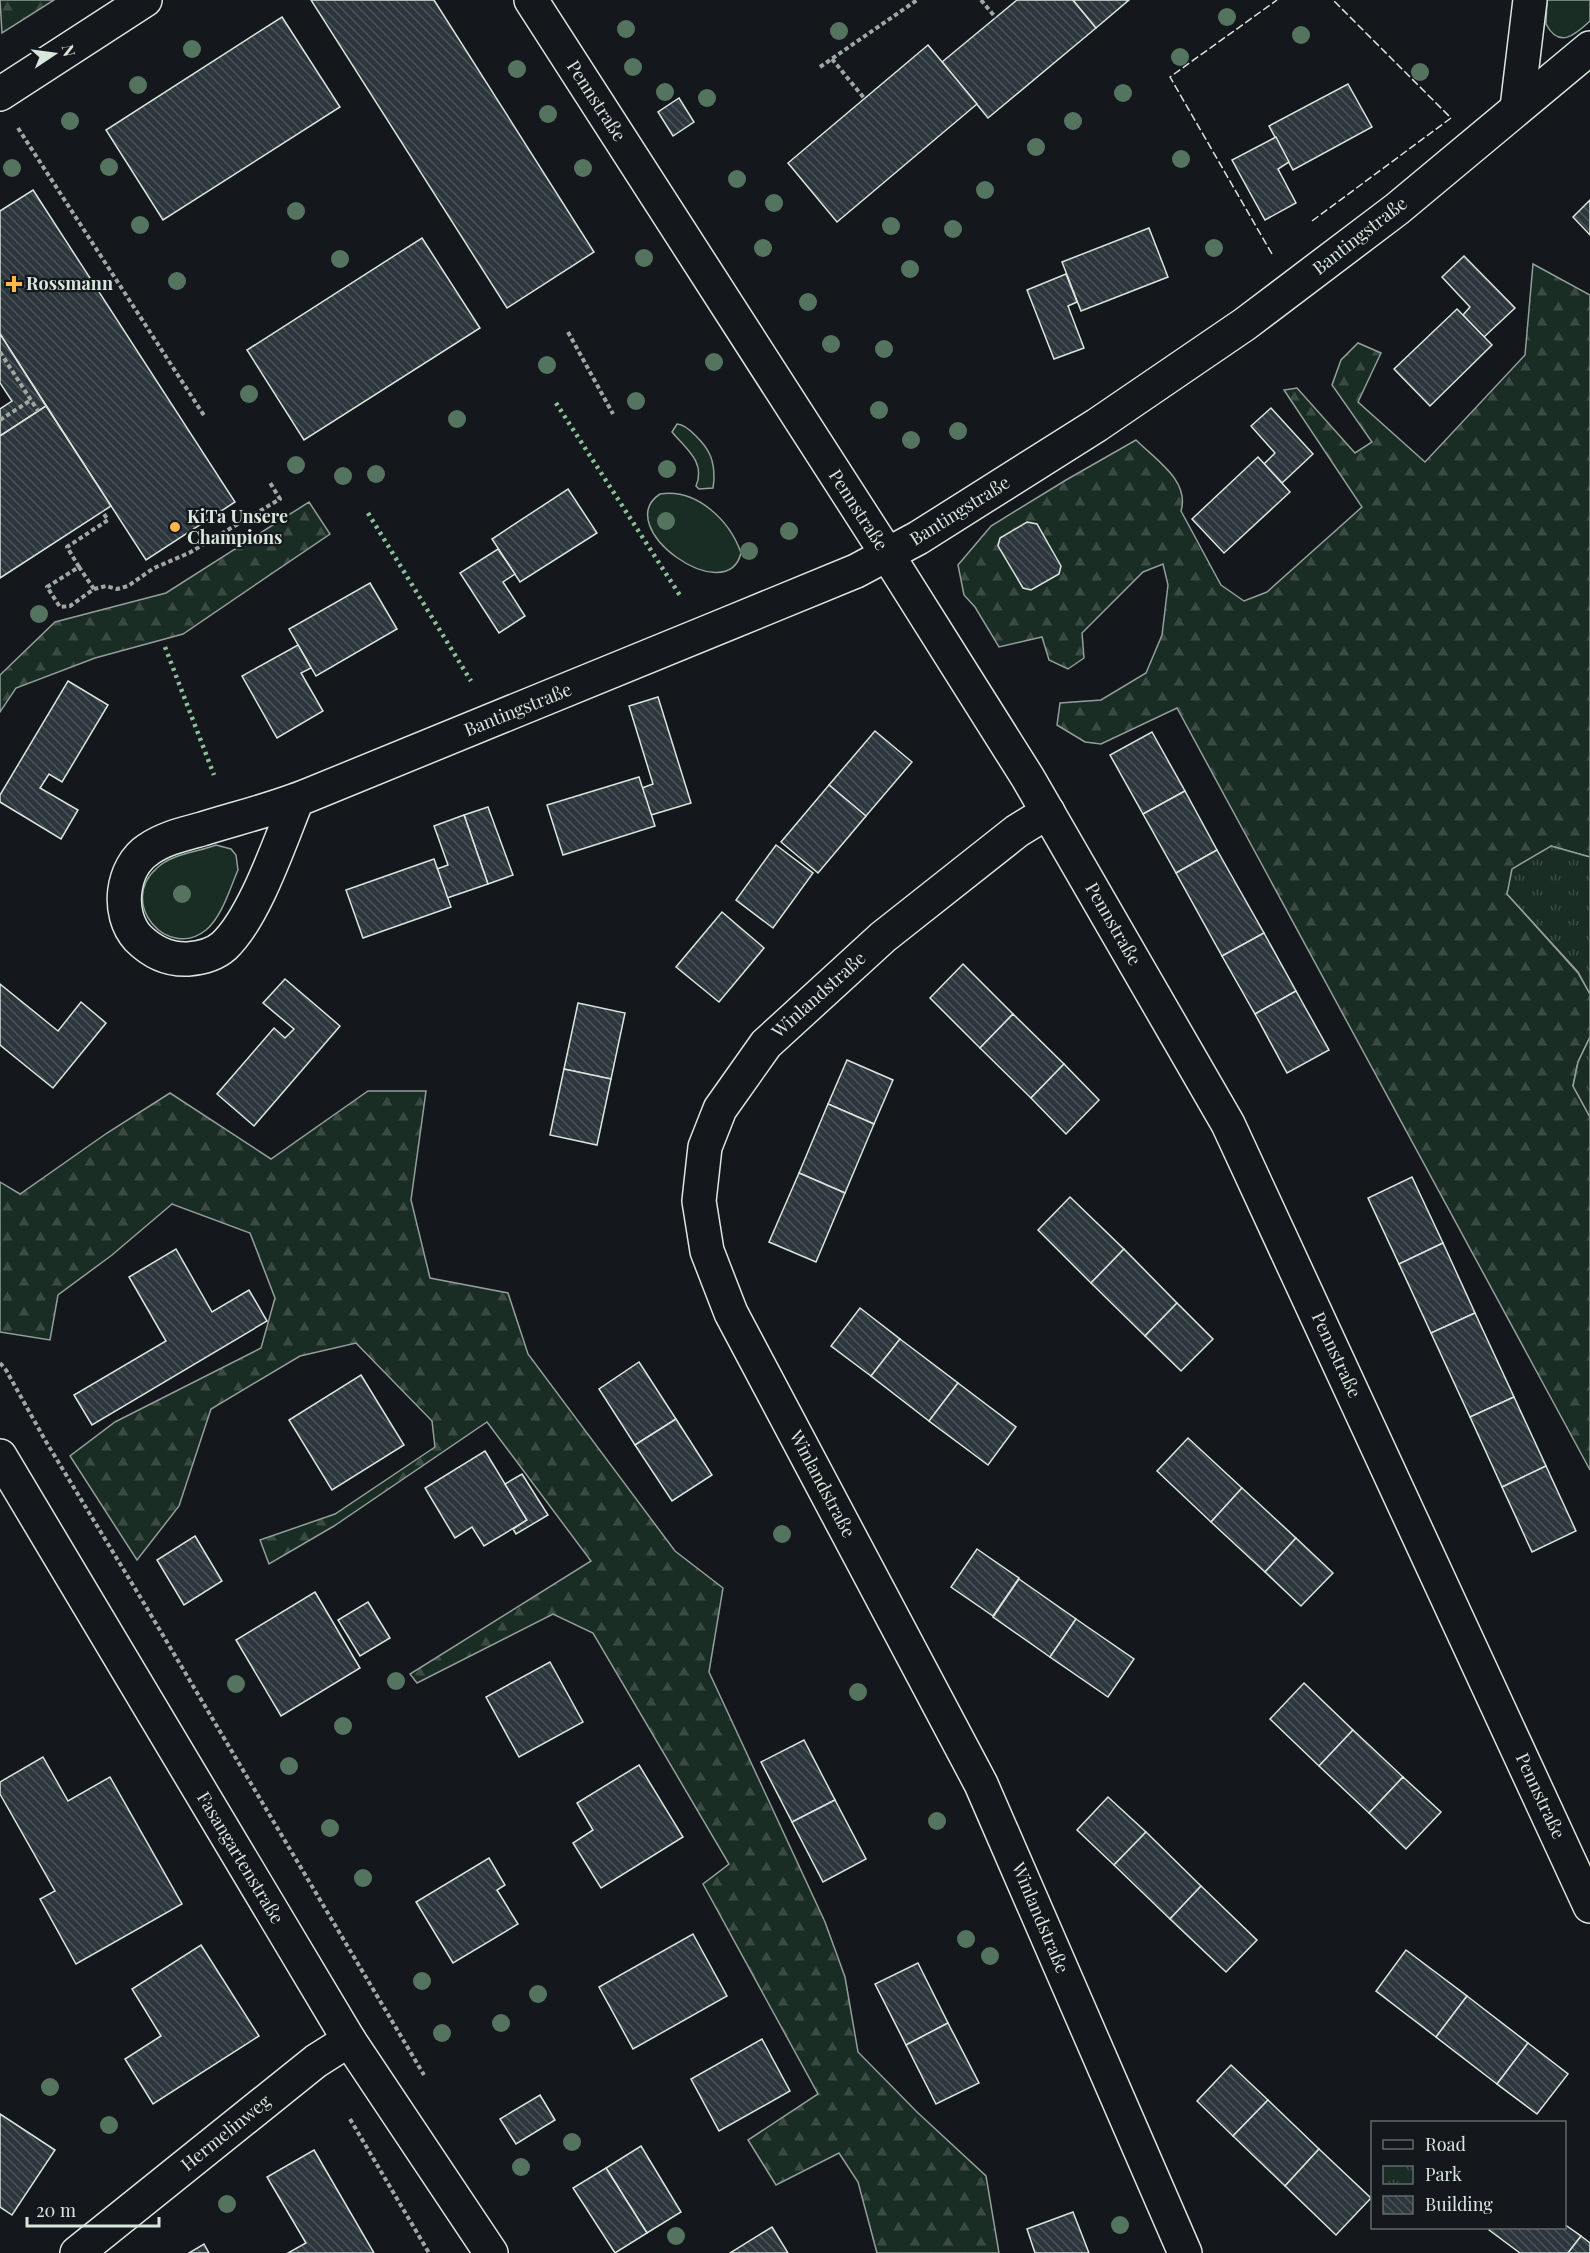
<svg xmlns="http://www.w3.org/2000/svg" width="1590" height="2253" font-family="'Playfair Display',serif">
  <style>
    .grass { fill: #1a2d24; stroke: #939e99; stroke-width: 1.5 }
    .forest { fill: url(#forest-firs); stroke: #939e99; stroke-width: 1.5 }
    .park { fill: url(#park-tufts); stroke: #939e99; stroke-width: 1.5 }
    .building { fill: url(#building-back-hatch); stroke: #d8e6dc; stroke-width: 1.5 }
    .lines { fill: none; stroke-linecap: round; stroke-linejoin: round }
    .street-casing { stroke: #d8e6dc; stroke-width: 36 }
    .secondary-casing { stroke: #d8e6dc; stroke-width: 36 }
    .path { stroke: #9da8a2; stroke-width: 4; stroke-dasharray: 4.5 3; stroke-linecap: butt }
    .street { stroke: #14181c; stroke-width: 33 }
    .secondary { stroke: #14181c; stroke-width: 33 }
    .hedge { stroke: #8ac095; stroke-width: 4.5; stroke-dasharray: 3 4.5; stroke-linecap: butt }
    .fence { stroke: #d8e6dc; stroke-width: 1.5; stroke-dasharray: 8 3; stroke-linecap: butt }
    .tree { fill: #55745f }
    .poi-dot { fill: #ffb74d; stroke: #14181c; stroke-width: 2 }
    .labels { text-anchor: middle; stroke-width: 4.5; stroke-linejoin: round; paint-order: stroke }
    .street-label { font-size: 18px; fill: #d8e6dc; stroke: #14181c }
    .poi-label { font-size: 18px; font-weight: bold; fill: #d8e6dc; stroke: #14181c; text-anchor: start }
  </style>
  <defs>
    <pattern id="forest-firs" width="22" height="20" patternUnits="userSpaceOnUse" patternTransform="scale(1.5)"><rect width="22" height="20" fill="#1a2d24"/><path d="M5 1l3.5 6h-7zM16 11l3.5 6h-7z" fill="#3b4b43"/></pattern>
    <pattern id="park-tufts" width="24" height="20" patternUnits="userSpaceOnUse" patternTransform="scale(1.5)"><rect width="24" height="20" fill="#1a2d24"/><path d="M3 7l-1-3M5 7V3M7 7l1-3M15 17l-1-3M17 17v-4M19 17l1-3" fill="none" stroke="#3b4b43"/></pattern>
    <pattern id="building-back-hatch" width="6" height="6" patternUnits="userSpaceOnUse" patternTransform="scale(1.5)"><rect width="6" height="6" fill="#2c363c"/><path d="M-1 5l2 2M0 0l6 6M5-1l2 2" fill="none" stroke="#4a5358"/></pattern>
  </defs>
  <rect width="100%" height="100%" fill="#14181c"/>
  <!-- grass -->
  <g class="grass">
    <path d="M1547,0H1590V21C1575,35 1559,49 1546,24Z"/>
    <path d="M677,424C687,424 706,445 710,455C714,464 715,478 713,488L699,489L696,486C706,462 686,449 672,432Z"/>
    <path d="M660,494C697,488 730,521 741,553C727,610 610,527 660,494Z"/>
    <path d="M216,845L231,849L236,855L238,870C230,888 222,917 206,930C168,961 117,903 157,868C171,854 198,852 216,845Z"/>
  </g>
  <!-- forest -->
  <g class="forest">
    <path d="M0,0H54L2,33Z"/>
    <path d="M1533,264L1590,295V857L1551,846L1507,894L1578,973L1590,994V1037L1578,1062L1573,1086L1590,1117V1470L1177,708L1101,744L1085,742L1057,725L1060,703L1101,700L1146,673L1162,635L1168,585L1163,564L1143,572L1082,633L1084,658L1068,669L1049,660L1042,637L999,647L975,607L964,595L958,565L991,526L1066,480L1136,440C1156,460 1190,481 1181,511L1221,585L1244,601L1267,592L1362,507L1284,390L1297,388L1355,453L1372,442L1332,385L1341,360L1358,343L1381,353L1358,402L1425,462L1525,355Z"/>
    <path d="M309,502L330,534L183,634L95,658L16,688L0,712V675L55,622L166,593Z"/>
    <path d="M368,1091H426L411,1200L430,1278L508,1293L528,1354L675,1551L723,1588L709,1672L825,1922L845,1977L858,2052L917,2112L986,2176L999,2253H877L858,2182L839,2153L776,2185L748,2140L818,2094L703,1884L729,1864L593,1633L553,1614L417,1683L410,1674L591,1561L487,1422L334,1526L269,1564L260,1540L335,1514L435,1447L432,1421L356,1343L300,1356L211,1409L179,1506L137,1560L70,1456L115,1422L261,1348L275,1298L250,1233L172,1204L112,1255L58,1295L50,1340L0,1332V1182L20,1194L107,1133L170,1093L271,1159Z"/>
  </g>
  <!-- park -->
  <g class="park">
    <path d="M1551,846L1590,857V994L1578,972L1507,894L1512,869Z"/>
    <path d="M1590,1037V1117L1573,1086L1578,1062Z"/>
  </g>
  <!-- building -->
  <g class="building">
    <path d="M311,0H434L594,252L507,308Z"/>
    <path d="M1017,0H1073L1096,28L988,118L942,62Z"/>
    <path d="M1073,0H1129L1096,28Z"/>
    <path d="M282,17L340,107L163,220L106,130Z"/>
    <path d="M928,45L977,104L837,222L788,163Z"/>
    <path d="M1348,84L1372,127L1293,170L1269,126Z"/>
    <path d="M679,98L694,122L673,136L658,112Z"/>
    <path d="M1276,137L1289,162L1278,169L1296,203L1265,220L1232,160Z"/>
    <path d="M33,190L235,502L146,560L0,334V211Z"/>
    <path d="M1590,200V235L1573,217Z"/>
    <path d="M1149,228L1168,277L1081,311L1062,262Z"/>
    <path d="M422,238L480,328L304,440L247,350Z"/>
    <path d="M1464,256L1515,308L1484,337L1463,315L1470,307L1442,277Z"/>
    <path d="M1066,274L1077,302L1068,306L1084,348L1054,359L1027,290Z"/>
    <path d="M1457,309L1492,345L1430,406L1394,369Z"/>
    <path d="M0,334L46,406L0,436V409L12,401L0,383Z"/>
    <path d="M46,406L111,506L0,578V436Z"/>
    <path d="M1271,408L1313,454L1282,483L1264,464L1275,453L1251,426Z"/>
    <path d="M1258,457L1290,492L1224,553L1192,519Z"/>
    <path d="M568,489L597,533L520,582L492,539Z"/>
    <path d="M1027,522L1037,524L1061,566L1059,574L1031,590L1023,588L998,546L1000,538Z"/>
    <path d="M498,549L515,574L503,582L525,616L499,633L460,573Z"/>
    <path d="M370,583L397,629L316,676L289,629Z"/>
    <path d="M298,645L311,668L301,673L323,711L277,738L242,676Z"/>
    <path d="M68,681L108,705L62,782L49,774L40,788L78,810L61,839L0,802V795Z"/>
    <path d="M658,697L691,803L651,815L642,788L653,784L629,706Z"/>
    <path d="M875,731L912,762L866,816L829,785Z"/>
    <path d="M1152,732L1185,791L1143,814L1110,755Z"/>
    <path d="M639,777L655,826L563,855L547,805Z"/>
    <path d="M829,785L866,816L818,873L781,842Z"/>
    <path d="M1185,791L1217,850L1176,873L1143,814Z"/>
    <path d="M488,807L513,875L488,884L464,815Z"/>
    <path d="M464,815L488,884L447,898L437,869L448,865L434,826Z"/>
    <path d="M776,845L813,873L773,928L736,900Z"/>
    <path d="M1217,850L1264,933L1222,956L1176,873Z"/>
    <path d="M434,859L451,907L363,938L346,890Z"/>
    <path d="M722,912L764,948L719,1002L676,967Z"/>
    <path d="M1264,933L1296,991L1255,1014L1222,956Z"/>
    <path d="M963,964L1013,1014L980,1048L930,998Z"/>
    <path d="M285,979L340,1026L254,1126L217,1094L274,1028L285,1038L294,1029L263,1003Z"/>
    <path d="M0,984L58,1031L81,1002L106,1023L53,1088L0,1045Z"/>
    <path d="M1296,991L1329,1050L1287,1073L1255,1014Z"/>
    <path d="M578,1003L625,1013L611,1079L564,1069Z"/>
    <path d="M1013,1014L1064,1064L1031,1098L980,1048Z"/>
    <path d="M847,1060L893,1080L874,1124L828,1104Z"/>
    <path d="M1064,1064L1099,1100L1066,1134L1031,1098Z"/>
    <path d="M564,1069L611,1079L597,1145L550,1135Z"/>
    <path d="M828,1104L874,1124L845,1193L799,1173Z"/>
    <path d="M799,1173L845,1193L816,1262L769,1242Z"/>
    <path d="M1412,1177L1443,1243L1399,1264L1368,1198Z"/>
    <path d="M1070,1197L1124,1249L1091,1283L1038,1230Z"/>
    <path d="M1443,1243L1475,1313L1431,1333L1399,1264Z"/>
    <path d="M176,1249L212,1312L249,1290L267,1321L92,1425L74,1395L166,1341L129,1277Z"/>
    <path d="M1124,1249L1177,1303L1145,1336L1091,1283Z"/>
    <path d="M1177,1303L1213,1339L1181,1371L1145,1336Z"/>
    <path d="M860,1308L900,1339L871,1376L831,1346Z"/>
    <path d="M1475,1313L1514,1397L1470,1417L1431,1333Z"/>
    <path d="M900,1339L958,1383L929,1421L871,1376Z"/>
    <path d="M639,1362L676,1419L635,1445L599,1389Z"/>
    <path d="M361,1375L404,1445L332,1490L289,1420Z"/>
    <path d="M958,1383L1016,1427L988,1465L929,1421Z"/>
    <path d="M1514,1397L1546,1466L1502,1487L1470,1417Z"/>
    <path d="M676,1419L712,1475L672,1501L635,1445Z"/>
    <path d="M1188,1438L1242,1488L1211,1522L1157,1471Z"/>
    <path d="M485,1451L527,1520L484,1546L472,1527L455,1538L425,1488Z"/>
    <path d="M1546,1466L1576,1531L1532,1552L1502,1487Z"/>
    <path d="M522,1474L548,1515L516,1534L513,1529L527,1520L505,1484Z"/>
    <path d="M1242,1488L1296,1538L1265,1572L1211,1522Z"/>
    <path d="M195,1536L222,1581L184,1605L157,1560Z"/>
    <path d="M1296,1538L1333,1573L1301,1606L1265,1572Z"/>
    <path d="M977,1549L1019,1578L993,1616L951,1587Z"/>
    <path d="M1019,1579L1076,1619L1050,1657L993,1617Z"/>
    <path d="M315,1592L360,1668L281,1716L236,1640Z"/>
    <path d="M368,1602L390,1638L360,1656L338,1620Z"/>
    <path d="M1076,1619L1134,1659L1108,1697L1050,1657Z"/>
    <path d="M550,1662L583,1722L519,1757L486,1697Z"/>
    <path d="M1304,1683L1353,1730L1319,1766L1270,1719Z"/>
    <path d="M1353,1730L1403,1777L1369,1813L1319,1766Z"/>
    <path d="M804,1740L835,1800L792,1822L761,1762Z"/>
    <path d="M43,1757L68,1801L110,1777L182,1904L76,1964L40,1899L55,1891L0,1794V1782Z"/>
    <path d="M639,1765L683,1837L601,1888L573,1843L593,1830L577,1803Z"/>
    <path d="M1403,1777L1441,1812L1406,1849L1369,1813Z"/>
    <path d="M1108,1797L1146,1832L1114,1865L1077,1830Z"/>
    <path d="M835,1800L866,1859L823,1882L792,1822Z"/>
    <path d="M1146,1832L1201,1886L1170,1919L1114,1865Z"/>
    <path d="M489,1858L505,1885L497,1890L518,1924L453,1963L416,1902Z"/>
    <path d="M1201,1886L1257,1940L1226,1972L1170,1919Z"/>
    <path d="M693,1934L727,1996L633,2049L599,1987Z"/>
    <path d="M201,1945L259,2036L153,2104L125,2059L161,2036L132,1989Z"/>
    <path d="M1406,1950L1467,1996L1436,2037L1376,1991Z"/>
    <path d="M918,1963L948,2023L906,2045L875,1984Z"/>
    <path d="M1467,1996L1528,2043L1497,2084L1436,2037Z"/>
    <path d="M948,2023L979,2083L936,2104L906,2045Z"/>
    <path d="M762,2039L790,2091L719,2131L691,2079Z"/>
    <path d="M1528,2043L1568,2074L1537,2114L1497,2084Z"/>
    <path d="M1231,2065L1268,2100L1233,2136L1197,2101Z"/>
    <path d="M540,2095L555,2120L516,2144L500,2119Z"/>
    <path d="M1268,2100L1319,2149L1285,2186L1233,2136Z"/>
    <path d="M0,2114L55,2150L12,2215L0,2207Z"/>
    <path d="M641,2146L681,2212L647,2233L606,2168Z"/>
    <path d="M1319,2149L1371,2198L1336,2235L1285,2186Z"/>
    <path d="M314,2150L374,2253H288L306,2243L267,2177Z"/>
    <path d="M606,2168L647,2233L615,2253L573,2188Z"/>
    <path d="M1073,2212L1089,2253H1035L1027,2229Z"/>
    <path d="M1564,2224L1581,2236L1568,2253H1520L1489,2230L1491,2228H1564Z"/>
    <path d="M772,2227L788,2253H730Z"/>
    <path d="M1581,2236L1590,2243V2253H1568Z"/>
    <path d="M204,2244L209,2253H189Z"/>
  </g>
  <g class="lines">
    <!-- street casing -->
    <g class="street-casing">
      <g id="street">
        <path d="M531,0L887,554L1028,778L1228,1124L1590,1906"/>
        <path d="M0,94L145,0"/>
        <path d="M1517,108L1530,0"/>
        <path d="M297,800C280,841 255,917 224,946C215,954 201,958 188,959C169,960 152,952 138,938C116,914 121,867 149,849C165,838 184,834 202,829C237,818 275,809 309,795C492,720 674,646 856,571L918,538L1097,425L1245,324L1397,209L1590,48"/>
        <path d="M1048,812L1017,831L883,937L766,1044L720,1109L705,1147L699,1201L707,1251L731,1313L981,1784L1185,2253"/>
        <path d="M77,2253L316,2061L349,2040"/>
      </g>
    </g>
    <!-- secondary casing -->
    <g class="secondary-casing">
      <path id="secondary" d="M0,1456L349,2040L491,2253"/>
    </g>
    <!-- path -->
    <g class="path">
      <path d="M981,0L996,18"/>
      <path d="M832,59L864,98"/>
      <path d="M820,67L917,0"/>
      <path d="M18,128L205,417"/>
      <path d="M568,332L613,414"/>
      <path d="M0,352L38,411"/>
      <path d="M0,420L31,400"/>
      <path d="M79,567L67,547L108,520L102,511"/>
      <path d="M94,589L79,567L47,587L60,607L70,606L94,589L106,586L117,589L128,586L154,568L189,553L280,499L269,481"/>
      <path d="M0,1363L6,1370L45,1440L142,1600L424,2075"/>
      <path d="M350,2119L429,2253"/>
    </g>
    <!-- street -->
    <use href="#street" class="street"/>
    <!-- secondary -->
    <use href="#secondary" class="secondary"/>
    <!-- hedge -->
    <g class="hedge">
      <path d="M556,403L681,597"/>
      <path d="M368,513L471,681"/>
      <path d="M165,647L214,775"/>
    </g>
    <!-- fence -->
    <g class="fence">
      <path d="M1312,221L1451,118L1333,0"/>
      <path d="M1272,254L1170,77L1277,0"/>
    </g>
  </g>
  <!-- trees -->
  <g class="tree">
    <circle cx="1227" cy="17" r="9"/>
    <circle cx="626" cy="29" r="9"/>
    <circle cx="839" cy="31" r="9"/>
    <circle cx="1301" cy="35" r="9"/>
    <circle cx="192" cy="49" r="9"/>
    <circle cx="1180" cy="57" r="9"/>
    <circle cx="633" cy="67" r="9"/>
    <circle cx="517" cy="69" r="9"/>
    <circle cx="1420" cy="72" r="9"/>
    <circle cx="138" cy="85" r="9"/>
    <circle cx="665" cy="92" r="9"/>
    <circle cx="1123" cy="93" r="9"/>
    <circle cx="707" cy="98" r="9"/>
    <circle cx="548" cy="114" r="9"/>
    <circle cx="70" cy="121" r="9"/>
    <circle cx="1073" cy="121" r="9"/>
    <circle cx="1036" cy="147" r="9"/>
    <circle cx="1181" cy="159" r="9"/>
    <circle cx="109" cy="167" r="9"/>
    <circle cx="12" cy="168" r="9"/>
    <circle cx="583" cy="168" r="9"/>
    <circle cx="737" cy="179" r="9"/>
    <circle cx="985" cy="190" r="9"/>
    <circle cx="774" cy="203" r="9"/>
    <circle cx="296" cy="211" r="9"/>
    <circle cx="140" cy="225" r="9"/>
    <circle cx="891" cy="226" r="9"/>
    <circle cx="953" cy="229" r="9"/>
    <circle cx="763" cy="248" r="9"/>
    <circle cx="1214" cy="248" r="9"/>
    <circle cx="644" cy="258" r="9"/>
    <circle cx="340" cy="259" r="9"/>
    <circle cx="910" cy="269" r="9"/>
    <circle cx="177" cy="281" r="9"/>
    <circle cx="808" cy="302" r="9"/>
    <circle cx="831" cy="344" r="9"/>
    <circle cx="884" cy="349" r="9"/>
    <circle cx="714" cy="362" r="9"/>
    <circle cx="547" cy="365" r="9"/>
    <circle cx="249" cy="394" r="9"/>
    <circle cx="636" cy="401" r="9"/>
    <circle cx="879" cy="410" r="9"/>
    <circle cx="457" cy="419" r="9"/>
    <circle cx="958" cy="431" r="9"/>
    <circle cx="911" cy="440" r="9"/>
    <circle cx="296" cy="465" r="9"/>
    <circle cx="667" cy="469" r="9"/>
    <circle cx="376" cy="474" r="9"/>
    <circle cx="343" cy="476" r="9"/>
    <circle cx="666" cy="521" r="9"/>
    <circle cx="789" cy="531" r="9"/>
    <circle cx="749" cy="551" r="9"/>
    <circle cx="39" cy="614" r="9"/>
    <circle cx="182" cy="894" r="9"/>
    <circle cx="782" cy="1534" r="9"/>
    <circle cx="396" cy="1681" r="9"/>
    <circle cx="236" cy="1684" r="9"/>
    <circle cx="858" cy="1692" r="9"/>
    <circle cx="343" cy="1726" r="9"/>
    <circle cx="289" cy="1766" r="9"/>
    <circle cx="937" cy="1821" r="9"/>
    <circle cx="330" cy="1828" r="9"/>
    <circle cx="363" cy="1878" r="9"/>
    <circle cx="966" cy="1939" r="9"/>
    <circle cx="990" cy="1956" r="9"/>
    <circle cx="422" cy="1981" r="9"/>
    <circle cx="538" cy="1994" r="9"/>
    <circle cx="501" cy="2023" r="9"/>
    <circle cx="442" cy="2033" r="9"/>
    <circle cx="50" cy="2087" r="9"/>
    <circle cx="109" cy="2125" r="9"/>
    <circle cx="572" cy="2142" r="9"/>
    <circle cx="521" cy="2167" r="9"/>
    <circle cx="227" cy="2204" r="9"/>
    <circle cx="1120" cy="2225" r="9"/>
    <circle cx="676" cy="2236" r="9"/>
  </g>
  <!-- markers -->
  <g class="poi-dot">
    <path d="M11 275h6v6h6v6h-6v6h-6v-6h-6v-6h6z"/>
    <circle cx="175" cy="527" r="6"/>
  </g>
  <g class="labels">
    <!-- street labels -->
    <g class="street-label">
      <text transform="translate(596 101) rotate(57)" y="6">Pennstraße</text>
      <text transform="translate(1360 236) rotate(-38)" y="6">Bantingstraße</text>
      <text transform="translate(858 510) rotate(57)" y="6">Pennstraße</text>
      <text transform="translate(960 511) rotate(-32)" y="6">Bantingstraße</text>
      <text transform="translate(518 710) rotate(-22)" y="6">Bantingstraße</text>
      <text transform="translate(1113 924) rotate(60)" y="6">Pennstraße</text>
      <text transform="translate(819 995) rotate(-42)" y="6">Winlandstraße</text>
      <text transform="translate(1336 1355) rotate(65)" y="6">Pennstraße</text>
      <text transform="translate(822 1484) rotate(62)" y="6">Winlandstraße</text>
      <text transform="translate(1540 1796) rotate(65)" y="6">Pennstraße</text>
      <text transform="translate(240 1858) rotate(59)" y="6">Fasangartenstraße</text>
      <text transform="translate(1040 1918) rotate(67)" y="6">Winlandstraße</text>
      <text transform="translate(226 2133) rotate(-39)" y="6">Hermelinweg</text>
    </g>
    <!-- poi labels -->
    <g class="poi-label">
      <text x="26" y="290">Rossmann</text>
      <text x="187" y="523">KiTa Unsere<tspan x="187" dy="21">Champions</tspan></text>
    </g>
  </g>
  <!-- legend -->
  <rect x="1371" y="2121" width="195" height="108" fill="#14181c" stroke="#626a69" stroke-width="1.5"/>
  <rect x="1383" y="2140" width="30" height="9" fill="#14181c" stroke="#626a69" stroke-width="1.5"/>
  <text x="1425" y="2151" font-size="18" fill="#d8e6dc">Road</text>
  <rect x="1383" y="2166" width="30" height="18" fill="url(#park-tufts)" stroke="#626a69" stroke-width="1.5"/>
  <text x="1425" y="2181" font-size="18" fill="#d8e6dc">Park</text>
  <rect x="1383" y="2196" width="30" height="18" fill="url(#building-back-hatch)" stroke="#626a69" stroke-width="1.5"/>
  <text x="1425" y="2211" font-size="18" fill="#d8e6dc">Building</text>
  <!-- north arrow -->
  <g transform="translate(54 54) rotate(77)" stroke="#14181c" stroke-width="4.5" paint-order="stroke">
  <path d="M0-4.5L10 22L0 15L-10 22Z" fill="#d8e6dc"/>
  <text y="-9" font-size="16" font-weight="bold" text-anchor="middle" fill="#d8e6dc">N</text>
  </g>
  <!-- scale -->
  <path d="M27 2217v9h132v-9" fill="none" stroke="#d8e6dc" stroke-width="3"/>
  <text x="36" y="2217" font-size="18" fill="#d8e6dc" stroke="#14181c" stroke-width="4.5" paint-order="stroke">20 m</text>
</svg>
